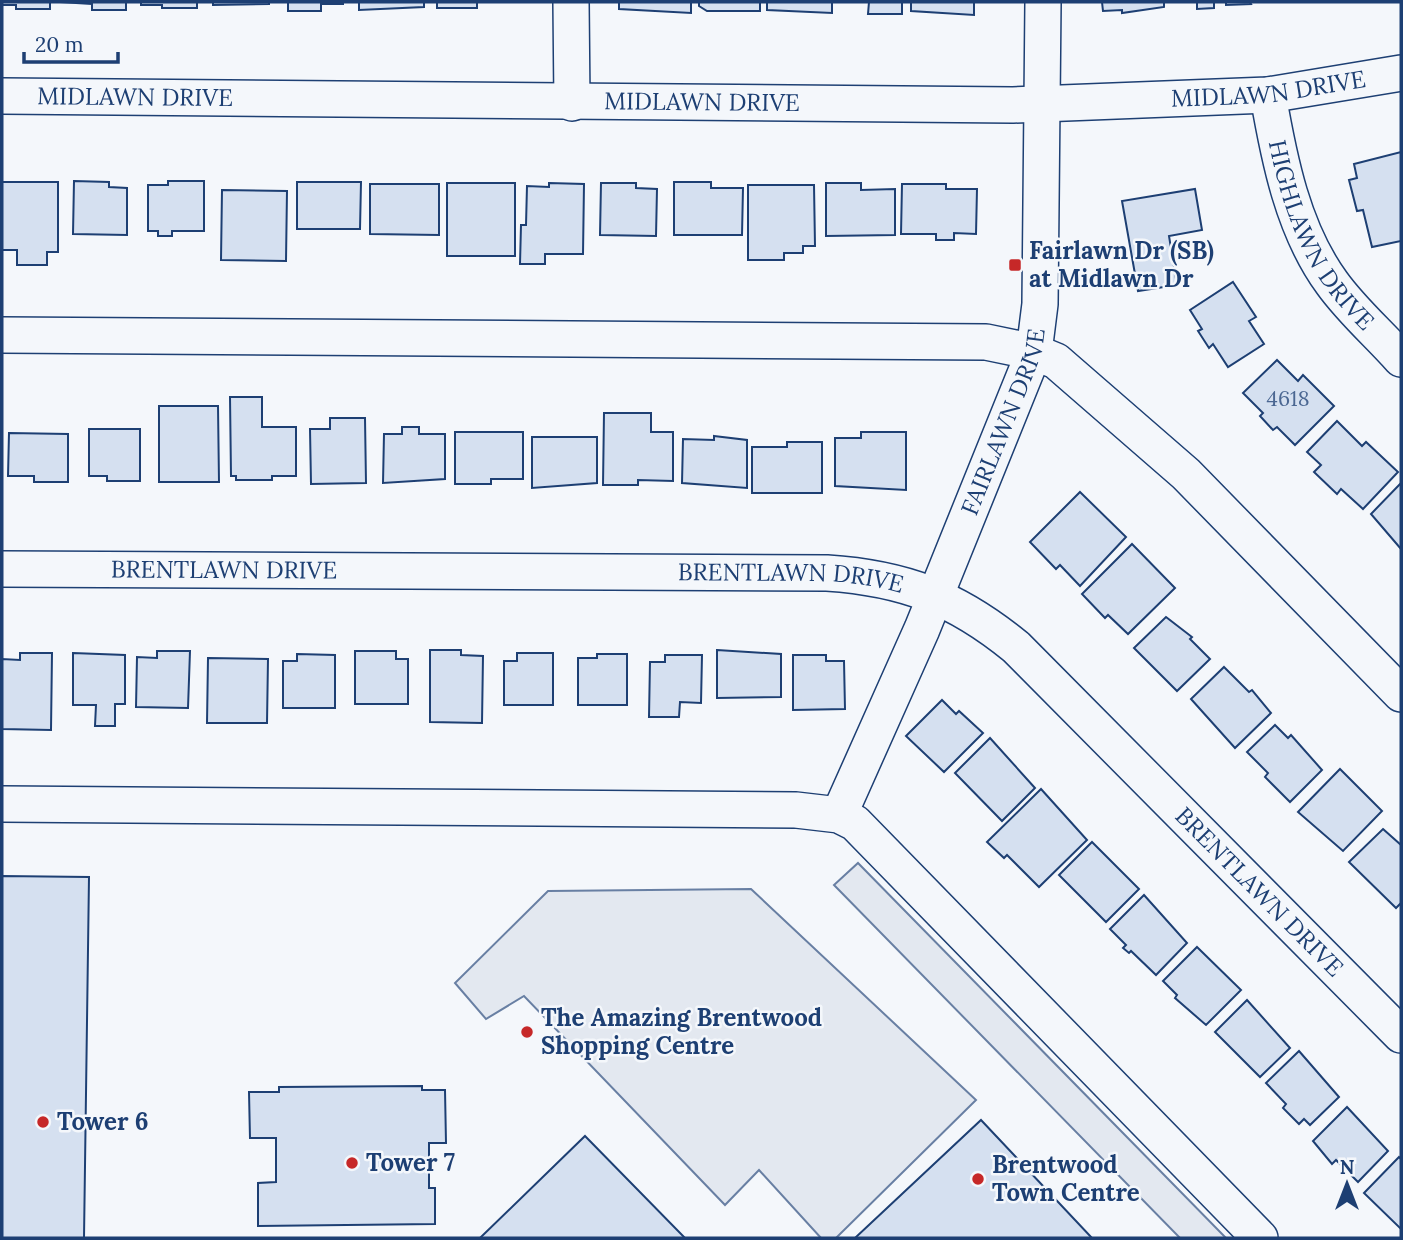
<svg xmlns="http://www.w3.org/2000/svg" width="1403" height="1240" font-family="Lora,serif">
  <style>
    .parking { fill: #e3e8f0; stroke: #687fa3; stroke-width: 2 }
    .building { fill: #d5e0f0; stroke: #1d3f73; stroke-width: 2 }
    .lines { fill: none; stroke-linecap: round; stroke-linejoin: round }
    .minor-casing { stroke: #1d3f73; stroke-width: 38 }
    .minor { stroke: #f4f7fb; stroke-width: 35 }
    .poi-dot { fill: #c62828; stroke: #f4f7fb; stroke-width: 2.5 }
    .labels { text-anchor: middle; stroke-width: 5; stroke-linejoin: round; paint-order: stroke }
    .number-label { font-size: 21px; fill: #4b6792 }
    .street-label { font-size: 24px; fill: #1d3f73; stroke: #f4f7fb }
    .poi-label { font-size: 24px; font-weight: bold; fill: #1d3f73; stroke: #f4f7fb; text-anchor: start }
  </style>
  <rect width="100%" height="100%" fill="#f4f7fb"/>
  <!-- parking -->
  <g class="parking">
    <path d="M858,863L1226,1238H1180L834,885Z"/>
    <path d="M751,889L976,1100L836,1238H821L759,1170L725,1205L524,996L486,1019L455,983L548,891Z"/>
  </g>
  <!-- building -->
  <g class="building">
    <path d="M2,2H50V9H16V5H2Z"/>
    <path d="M60,2H126V10H92V4Z"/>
    <path d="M141,2H197V8H162V5H141Z"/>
    <path d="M213,2H269V4L213,5Z"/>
    <path d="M288,2H343V4H321V11H288Z"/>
    <path d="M359,2H424V7L359,10Z"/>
    <rect x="437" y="2" width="40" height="6"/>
    <path d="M619,2H691V13L619,9Z"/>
    <path d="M699,2H760V11H707L699,6Z"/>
    <path d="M767,2H832V13L767,10Z"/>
    <path d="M869,2H902V14H868Z"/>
    <path d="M911,2H974V15L911,11Z"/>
    <path d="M1102,2H1164V7L1122,13V10L1103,11Z"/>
    <path d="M1197,2H1214V8L1197,9Z"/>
    <path d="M1226,2H1250L1251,4L1226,5Z"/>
    <path d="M1401,152V241L1372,247L1363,210L1357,211L1349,180L1357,178L1354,164Z"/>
    <path d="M74,181L109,182V187L127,188V235L73,234Z"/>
    <path d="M168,181H204V231H172V236H158V231H148V185H168Z"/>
    <path d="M2,182H58V252H47V265H17V250H2Z"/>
    <path d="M297,182H361L360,229H297Z"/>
    <path d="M674,182H711V188H743L742,235H674Z"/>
    <rect x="447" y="183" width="68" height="73"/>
    <path d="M549,183L584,184L583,254H545V264H520L521,225H526L527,186L549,187Z"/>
    <path d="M601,183H636V188L657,189L656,236L600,235Z"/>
    <path d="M826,183H861V190L895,189V235L826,236Z"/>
    <path d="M370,184H439V235L370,234Z"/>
    <path d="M902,184H946V189H977L976,234L954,233V240H936V234H901Z"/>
    <path d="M748,185H814L815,246H803V253H784V260H748Z"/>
    <path d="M1195,189L1202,230L1169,236L1177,285L1138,291L1122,201Z"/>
    <path d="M222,190L287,191L286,261L221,260Z"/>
    <path d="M1233,282L1256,317L1249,321L1264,344L1228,367L1213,344L1209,348L1198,331L1202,329L1190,310Z"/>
    <path d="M1277,360L1298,381L1303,375L1334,406L1295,445L1277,427L1273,430L1260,416L1263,413L1243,393Z"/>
    <path d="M230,397H262V427H296V476H272V480H236V476H231Z"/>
    <path d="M159,406H218L219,482H159Z"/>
    <path d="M604,413H651V432H673V481L638,480V485H603Z"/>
    <path d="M330,418H365L366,483L311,484L310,429H330Z"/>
    <path d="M1337,421L1362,446L1366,442L1398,472L1363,509L1341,489L1337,494L1314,472L1321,465L1307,452Z"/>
    <path d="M402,427H419V434H445V479L383,483L384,434H402Z"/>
    <path d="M89,429H140V481H107V476H89Z"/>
    <path d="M455,432H523V479H491V484H455Z"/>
    <path d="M861,432H906V490L835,486V438H861Z"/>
    <path d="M9,433L68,434V482H34V476H8Z"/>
    <path d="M714,436L747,440V488L682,483L683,439L714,440Z"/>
    <path d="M532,437H597V483L532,488Z"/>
    <path d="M787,442H822V493H752V447H787Z"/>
    <path d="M1401,483V549L1371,514Z"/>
    <path d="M1080,492L1126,537L1080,586L1060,565L1056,569L1030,542Z"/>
    <path d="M1132,544L1175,588L1128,634L1108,615L1105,618L1082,594Z"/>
    <path d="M1166,617L1192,637L1190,639L1210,659L1177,691L1134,648Z"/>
    <path d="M430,650H461V655L483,656L482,723L430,722Z"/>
    <path d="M717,650L781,654V697L717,698Z"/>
    <path d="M157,651H190L188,708L136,707L137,657L157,658Z"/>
    <path d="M355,651H396V659H408V704H355Z"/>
    <path d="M20,653H52L51,730L2,729V659L20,660Z"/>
    <path d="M73,653L125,655V704H115V726H95L96,705H73Z"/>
    <path d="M517,653H553V705H504V661H517Z"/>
    <path d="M297,654L335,655V708H283V661H297Z"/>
    <path d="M597,654H627V705H578V658H597Z"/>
    <path d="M665,655H702L701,703L680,702L679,717H649L650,662H665Z"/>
    <path d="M793,655H826V661H844L845,709L793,710Z"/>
    <path d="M208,658L268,659L267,723H207Z"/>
    <path d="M1224,667L1249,692L1252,690L1271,713L1235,748L1191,699Z"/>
    <path d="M942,700L956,714L959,711L983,733L944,772L906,736Z"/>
    <path d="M1275,725L1288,738L1291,735L1322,770L1290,802L1265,777L1268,773L1247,752Z"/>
    <path d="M990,738L1035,788L1002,821L955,773Z"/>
    <path d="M1340,769L1382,811L1343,851L1298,812Z"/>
    <path d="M1041,789L1087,840L1039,887L1007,855L1004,858L987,842Z"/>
    <path d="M1383,829L1401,845V903L1396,908L1349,862Z"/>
    <path d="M1092,842L1139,889L1106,922L1059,875Z"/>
    <path d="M2,876L89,877L84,1238H2Z"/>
    <path d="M1144,895L1187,943L1156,975L1131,951L1129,953L1123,948L1126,945L1110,929Z"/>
    <path d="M1197,947L1241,990L1206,1025L1175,998L1177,995L1163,981Z"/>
    <path d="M1247,1000L1290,1048L1260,1077L1215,1032Z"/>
    <path d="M1299,1051L1339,1097L1310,1125L1304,1119L1299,1124L1283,1108L1286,1104L1266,1083Z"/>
    <path d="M422,1086V1090H445L446,1143H429V1188H435V1224L258,1226V1183L276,1182V1138H250L249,1092H279V1087Z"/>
    <path d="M1347,1107L1388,1151L1358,1182L1336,1160L1332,1164L1313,1141Z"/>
    <path d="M981,1120L1092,1238H855Z"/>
    <path d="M585,1136L685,1238H479H480Z"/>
    <path d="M1399,1157L1401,1159V1229L1364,1193Z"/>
  </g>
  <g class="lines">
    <!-- minor casing -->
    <g class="minor-casing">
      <g id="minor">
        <path d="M571,2L572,103"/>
        <path id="s1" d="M1268,95C1279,159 1293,230 1332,283C1352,311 1379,334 1401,359"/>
        <path id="s2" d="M2,96L1013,105L1268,95L1401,73"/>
        <path d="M2,335L986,342L1034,352L1056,361L1186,474L1401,694"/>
        <path id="s3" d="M2,569L827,573C904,578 956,598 1016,647L1401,1035"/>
        <path d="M2,804L796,810L839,815L855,823L1260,1238"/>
        <path id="s4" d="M839,815L922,629L1034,352L1040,304L1043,2"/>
      </g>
    </g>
    <!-- minor -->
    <use href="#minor" class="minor"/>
  </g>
  <!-- markers -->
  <g class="poi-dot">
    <rect x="1008" y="258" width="14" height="14" rx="3.5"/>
    <circle cx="527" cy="1032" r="7"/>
    <circle cx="43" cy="1122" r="7"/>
    <circle cx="352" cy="1163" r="7"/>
    <circle cx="978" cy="1179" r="7"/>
  </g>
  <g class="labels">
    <!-- number labels -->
    <g class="number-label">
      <text x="1288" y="406">4618</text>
    </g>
    <!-- street labels -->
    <g class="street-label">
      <text dy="8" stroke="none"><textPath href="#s2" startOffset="1267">MIDLAWN DRIVE</textPath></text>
      <text dy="8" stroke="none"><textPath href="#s2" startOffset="133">MIDLAWN DRIVE</textPath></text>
      <text dy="8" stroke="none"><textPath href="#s2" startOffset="700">MIDLAWN DRIVE</textPath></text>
      <text dy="8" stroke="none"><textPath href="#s1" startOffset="152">HIGHLAWN DRIVE</textPath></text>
      <text dy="8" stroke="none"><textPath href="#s4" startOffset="427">FAIRLAWN DRIVE</textPath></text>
      <text dy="8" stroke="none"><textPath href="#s3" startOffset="222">BRENTLAWN DRIVE</textPath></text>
      <text dy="8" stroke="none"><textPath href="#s3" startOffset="789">BRENTLAWN DRIVE</textPath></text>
      <text dy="8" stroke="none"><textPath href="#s3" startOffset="1377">BRENTLAWN DRIVE</textPath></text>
    </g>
    <!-- poi labels -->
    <g class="poi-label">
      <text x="1029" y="259">Fairlawn Dr (SB)<tspan x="1029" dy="28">at Midlawn Dr</tspan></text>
      <text x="541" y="1026">The Amazing Brentwood<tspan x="541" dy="28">Shopping Centre</tspan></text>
      <text x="57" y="1130">Tower 6</text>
      <text x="366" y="1171">Tower 7</text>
      <text x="992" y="1173">Brentwood<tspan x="992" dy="28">Town Centre</tspan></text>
    </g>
  </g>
  <!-- border -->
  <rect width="1403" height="1240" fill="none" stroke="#1d3f73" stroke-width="7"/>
  <!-- north arrow -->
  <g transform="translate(1347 1184)" stroke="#f4f7fb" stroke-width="5" paint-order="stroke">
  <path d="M0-5L12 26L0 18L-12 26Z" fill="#1d3f73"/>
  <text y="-10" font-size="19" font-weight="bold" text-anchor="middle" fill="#1d3f73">N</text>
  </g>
  <!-- scale -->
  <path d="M24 52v10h94v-10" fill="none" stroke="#1d3f73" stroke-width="3.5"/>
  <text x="35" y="52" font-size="21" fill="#1d3f73" stroke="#f4f7fb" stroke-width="5" paint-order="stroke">20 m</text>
</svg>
